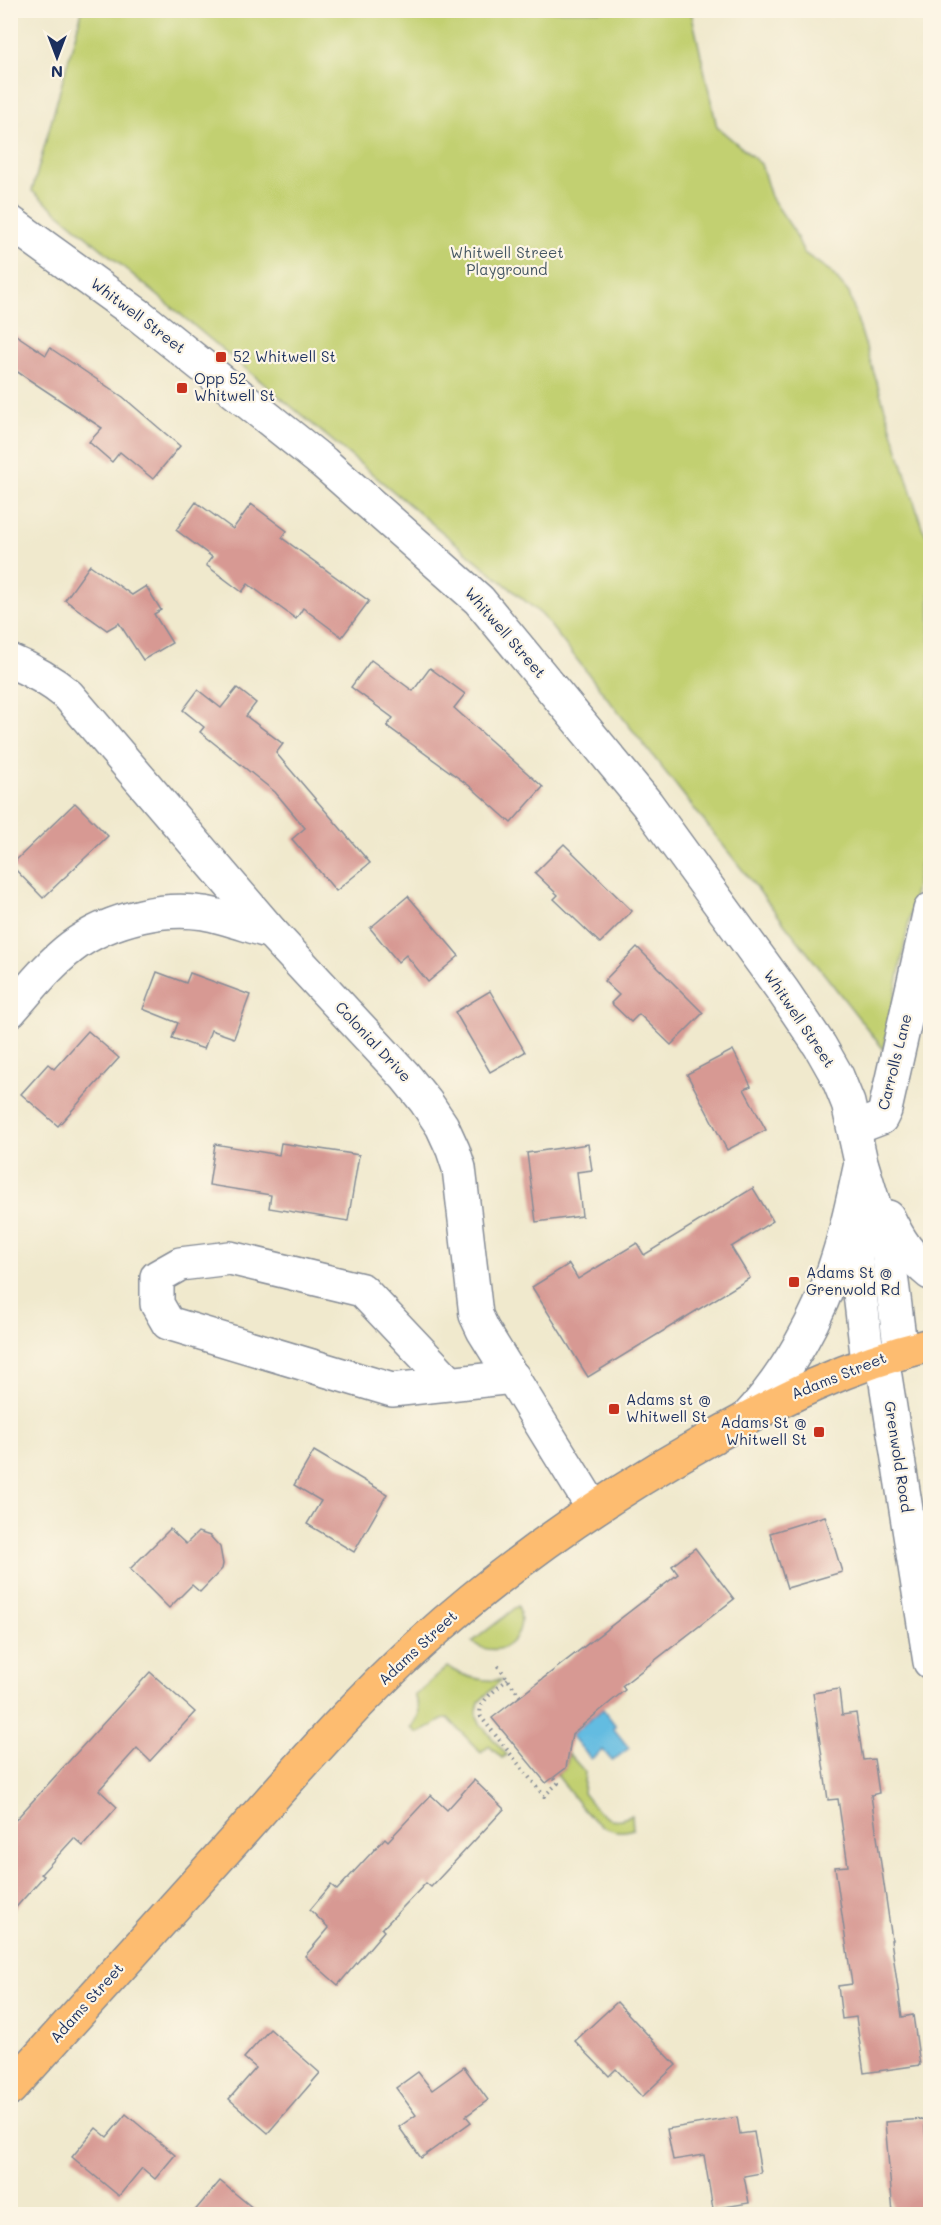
<svg xmlns="http://www.w3.org/2000/svg" width="941" height="2225" font-family="Mali,sans-serif">
  <style>
    .green { fill: #c2d071; stroke: #6e8068; stroke-width: 1.5 }
    .water { fill: #64bce1; stroke: #4076a0; stroke-width: 1.5 }
    .building { fill: #d79993 }
    .lines { fill: none; stroke-linecap: round; stroke-linejoin: round }
    .minor-casing { stroke: #868c96; stroke-width: 36 }
    .tertiary-casing { stroke: #868c96; stroke-width: 36 }
    .primary-casing { stroke: #868c96; stroke-width: 36 }
    .path { stroke: #868c96; stroke-width: 4; stroke-dasharray: 1.5 4.5; stroke-linecap: butt }
    .minor { stroke: #fff; stroke-width: 33 }
    .tertiary { stroke: #fff; stroke-width: 33 }
    .primary { stroke: #fdbc6f; stroke-width: 33 }
    .poi-dot { fill: #c8321e; stroke: #fcf5e5; stroke-width: 2 }
    .labels { text-anchor: middle; stroke-width: 4.5; stroke-linejoin: round; paint-order: stroke }
    .park-label { font-size: 15px; fill: #455763; stroke: #fcf5e5 }
    .street-label { font-size: 15px; fill: #1b2f5e; stroke: #fcf5e5 }
    .poi-label { font-size: 15px; fill: #1b2f5e; stroke: #fcf5e5; text-anchor: start }
  </style>
  <rect width="100%" height="100%" fill="#fcf5e5"/>
  <filter id="ink" filterUnits="userSpaceOnUse"><feTurbulence type="fractalNoise" baseFrequency=".0167" numOctaves="2"/><feDisplacementMap in="SourceGraphic" scale="12" xChannelSelector="R" yChannelSelector="G"/><feConvolveMatrix kernelMatrix="1 2 1 2 8 2 1 2 1" color-interpolation-filters="sRGB"/></filter>
  <filter id="wash" filterUnits="userSpaceOnUse"><feTurbulence type="fractalNoise" baseFrequency=".008" numOctaves="4" result="noise"/><feDisplacementMap in="SourceGraphic" scale="24" xChannelSelector="R" yChannelSelector="G"/><feGaussianBlur stdDeviation="1.35" result="paint"/><feColorMatrix in="noise" values="0 0 0 0 0 0 0 0 0 0 0 0 0 0 0 0 0 1.4 0 .05"/><feComposite in="paint" operator="in"/></filter>
  <g filter="url(#wash)">
    <rect width="100%" height="100%" fill="#f0e9cd"/>
    <!-- green -->
    <g class="green">
      <path d="M82,11H691L717,127L761,164L771,197L794,231L804,253L830,271L849,293L922,527L930,542V814L884,1050L542,615L32,191Z"/>
      <path d="M518,1606C530,1637 500,1663 472,1642Z"/>
      <path d="M447,1667C464,1677 481,1682 501,1680L479,1702L476,1714L481,1725L507,1755L502,1758L489,1746L481,1753L448,1718C439,1719 430,1730 418,1733L411,1728C421,1717 421,1708 414,1696Z"/>
      <path d="M569,1754L585,1772L583,1793C598,1811 606,1828 632,1815L633,1829C598,1842 575,1797 557,1775L566,1768Z"/>
    </g>
    <!-- water -->
    <path class="water" d="M603,1709L616,1726L613,1728L629,1748L612,1761L603,1750L591,1759L571,1735Z"/>
    <g id="blocks">
      <!-- building -->
      <g class="building">
        <path d="M10,331L46,355L50,348L123,397L180,446L153,479L120,452L112,462L89,442L102,428L10,367Z"/>
        <path d="M196,502L233,529L251,504L287,531L282,538L369,601L342,637L303,608L296,619L248,584L242,592L206,565L212,557L176,530Z"/>
        <path d="M90,565L132,595L146,586L161,610L154,614L172,643L143,660L119,623L107,630L65,600Z"/>
        <path d="M371,660L413,691L430,668L465,694L454,708L543,787L511,823L471,787L387,726L393,718L351,687Z"/>
        <path d="M237,688L256,703L246,716L283,744L276,753L370,863L336,891L292,839L305,828L275,792L200,732L204,727L183,710L198,690L221,708Z"/>
        <path d="M75,803L108,836L43,898L11,865Z"/>
        <path d="M564,844L632,911L600,943L554,899L558,895L535,873Z"/>
        <path d="M408,896L459,956L428,982L406,955L398,962L370,928Z"/>
        <path d="M637,947L703,1013L671,1045L639,1014L631,1022L611,1003L619,995L604,981Z"/>
        <path d="M157,972L186,983L190,973L250,995L234,1038L211,1030L204,1049L172,1038L178,1023L143,1009Z"/>
        <path d="M490,991L525,1052L490,1072L455,1012Z"/>
        <path d="M88,1031L119,1058L58,1126L21,1094L48,1064L54,1069Z"/>
        <path d="M733,1050L751,1086L744,1089L766,1130L727,1150L687,1074Z"/>
        <path d="M281,1143L359,1155L348,1221L269,1208L271,1195L209,1185L215,1144L279,1155Z"/>
        <path d="M588,1144L592,1170L577,1172L582,1216L536,1222L527,1153Z"/>
        <path d="M753,1188L773,1221L731,1247L750,1278L588,1377L532,1287L569,1264L578,1279L637,1243L644,1255Z"/>
        <path d="M314,1451L387,1494L354,1552L307,1524L321,1501L294,1485Z"/>
        <path d="M825,1516L842,1572L787,1588L770,1533Z"/>
        <path d="M170,1529L186,1544L198,1532L210,1536L220,1547L223,1564L222,1569L200,1592L192,1585L169,1608L130,1569Z"/>
        <path d="M695,1548L734,1599L622,1686L625,1690L572,1734L566,1768L546,1783L492,1718L678,1574L672,1566Z"/>
        <path d="M150,1672L195,1712L150,1761L137,1748L99,1790L117,1807L83,1846L74,1838L41,1874L44,1876L10,1914V1826Z"/>
        <path d="M839,1689L842,1715L856,1713L863,1760L874,1759L879,1793L871,1795L892,1940H891L902,2017L913,2015L920,2065L864,2073L856,2017L842,2019L838,1986L852,1984L835,1867L848,1866L838,1799L828,1800L813,1693Z"/>
        <path d="M474,1780L504,1809L431,1887L426,1883L382,1929L384,1931L338,1985L305,1956L329,1928L310,1910L331,1885L337,1890L385,1838L388,1841L431,1795L447,1810Z"/>
        <path d="M617,2002L676,2065L642,2097L616,2069L609,2076L575,2041Z"/>
        <path d="M270,2029L320,2073L268,2133L229,2099L256,2068L244,2058Z"/>
        <path d="M464,2067L488,2100L466,2116L471,2122L421,2158L399,2127L416,2115L396,2088L418,2072L432,2090Z"/>
        <path d="M126,2114L175,2155L155,2179L142,2168L119,2196L72,2157L96,2128L107,2137Z"/>
        <path d="M737,2117L740,2134L754,2132L761,2173L744,2176L749,2203L713,2209L704,2155L673,2160L667,2129Z"/>
        <path d="M924,2119L926,2140H930V2209L893,2213L885,2122Z"/>
        <path d="M220,2181L260,2214H192Z"/>
      </g>
    </g>
  </g>
  <g filter="url(#ink)">
    <use href="#blocks" fill-opacity="0" stroke="#868c96" stroke-width="1.5"/>
    <g class="lines">
      <!-- minor casing -->
      <g class="minor-casing">
        <g id="minor">
          <path d="M10,661C32,670 50,680 68,695L271,932L405,1076L426,1102L442,1126L453,1150L459,1168L476,1315L483,1330L593,1508"/>
          <path d="M10,1011C53,962 75,931 141,916C162,911 183,910 204,913C227,917 249,926 271,932"/>
          <path d="M855,1128L881,1118L885,1110L930,910"/>
          <path d="M882,1357L930,1662"/>
          <path d="M450,1383L362,1290L230,1258L180,1264L157,1277V1304L168,1323L392,1390L513,1377"/>
        </g>
      </g>
      <!-- tertiary casing -->
      <g class="tertiary-casing">
        <g id="tertiary">
          <path d="M10,222L140,316L324,463L479,600L647,804L783,991L820,1046L837,1076L848,1103L861,1162L888,1251L901,1353"/>
          <path d="M888,1217C899,1240 910,1257 930,1273"/>
          <path d="M858,1226L856,1259L868,1362"/>
          <path d="M746,1419C788,1373 820,1316 838,1257C848,1226 854,1195 861,1163"/>
        </g>
      </g>
      <!-- primary casing -->
      <g class="primary-casing">
        <path id="primary" d="M10,2089C87,2003 164,1918 241,1833C298,1769 355,1703 419,1645C506,1566 602,1499 704,1442C779,1400 846,1365 930,1345"/>
      </g>
      <!-- path -->
      <g class="path">
        <path d="M498,1666L520,1696"/>
        <path d="M508,1679C497,1689 476,1702 481,1717L544,1796L558,1783L554,1777"/>
      </g>
      <!-- minor -->
      <use href="#minor" class="minor"/>
      <!-- tertiary -->
      <use href="#tertiary" class="tertiary"/>
      <!-- primary -->
      <use href="#primary" class="primary"/>
    </g>
  </g>
  <!-- markers -->
  <g class="poi-dot">
    <rect x="215" y="351" width="12" height="12" rx="3"/>
    <rect x="176" y="382" width="12" height="12" rx="3"/>
    <rect x="788" y="1276" width="12" height="12" rx="3"/>
    <rect x="608" y="1403" width="12" height="12" rx="3"/>
    <rect x="813" y="1426" width="12" height="12" rx="3"/>
  </g>
  <g class="labels">
    <!-- park labels -->
    <g class="park-label">
      <text x="507" y="258">Whitwell Street<tspan x="507" dy="17">Playground</tspan></text>
    </g>
    <!-- street labels -->
    <g class="street-label">
      <text transform="translate(138 316) rotate(37)" y="5">Whitwell Street</text>
      <text transform="translate(505 633) rotate(49)" y="5">Whitwell Street</text>
      <text transform="translate(799 1019) rotate(56)" y="5">Whitwell Street</text>
      <text transform="translate(373 1042) rotate(47)" y="5">Colonial Drive</text>
      <text transform="translate(895 1062) rotate(-76)" y="5">Carrolls Lane</text>
      <text transform="translate(839 1376) rotate(-22)" y="5">Adams Street</text>
      <text transform="translate(898 1457) rotate(81)" y="5">Grenwold Road</text>
      <text transform="translate(418 1648) rotate(-43)" y="5">Adams Street</text>
      <text transform="translate(87 2003) rotate(-48)" y="5">Adams Street</text>
    </g>
    <!-- poi labels -->
    <g class="poi-label">
      <text x="233" y="362">52 Whitwell St</text>
      <text x="194" y="384">Opp 52<tspan x="194" dy="17">Whitwell St</tspan></text>
      <text x="806" y="1278">Adams St @<tspan x="806" dy="17">Grenwold Rd</tspan></text>
      <text x="626" y="1405">Adams st @<tspan x="626" dy="17">Whitwell St</tspan></text>
      <text x="807" y="1428" text-anchor="end">Adams St @<tspan x="807" dy="17">Whitwell St</tspan></text>
    </g>
  </g>
  <!-- margin -->
  <rect width="941" height="2225" fill="none" stroke="#fcf5e5" stroke-width="36"/>
  <!-- north arrow -->
  <g transform="translate(57 57) rotate(180)" stroke="#fcf5e5" stroke-width="4.5" paint-order="stroke">
  <path d="M0-4.5L10 22L0 15L-10 22Z" fill="#1b2f5e"/>
  <text y="-9" font-size="16" font-weight="bold" text-anchor="middle" fill="#1b2f5e">N</text>
  </g>
</svg>
